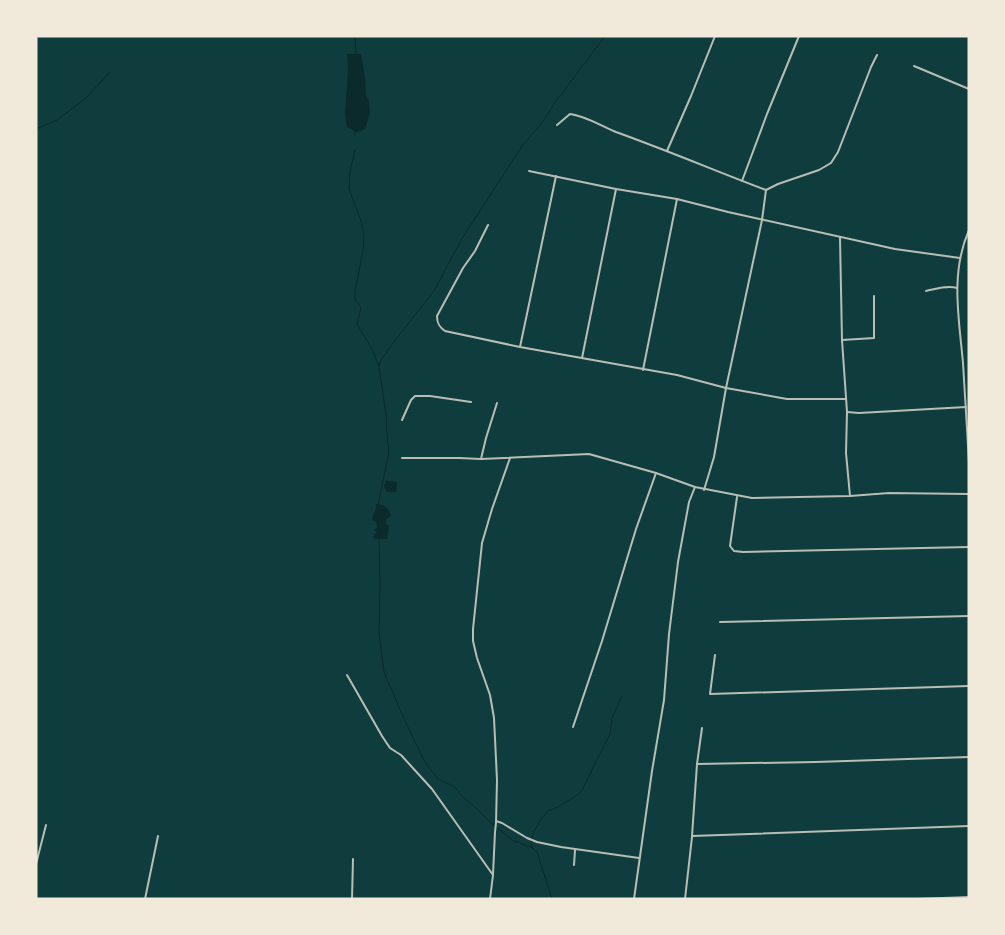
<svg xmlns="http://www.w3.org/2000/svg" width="1005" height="935" font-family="Rubik,sans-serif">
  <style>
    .water { fill: #0a2a2b }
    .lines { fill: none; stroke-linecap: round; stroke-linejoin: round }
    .stream { stroke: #0a2a2b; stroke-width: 1 }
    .minor { stroke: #b8beb3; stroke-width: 2 }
  </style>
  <rect width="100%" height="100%" fill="#0f3d3e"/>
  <!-- water -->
  <g class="water">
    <path d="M347,54H361L365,76L366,95L369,101L370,113L365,129L357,132L347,127L345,114L348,71Z"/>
    <path d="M386,480L389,481L397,482L396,492H387L384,486L386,482Z"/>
    <path d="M376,504C384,505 389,507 391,516L386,519V524L389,526L387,539H376L372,537L377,532L374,530L377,527L376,522L372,520C373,514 377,510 376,504Z"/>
  </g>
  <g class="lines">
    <!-- stream -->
    <g class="stream">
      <path d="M355,36L356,55"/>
      <path d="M36,129L57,120L86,98L110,72"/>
      <path d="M355,129V136"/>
      <path d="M355,150L350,171L349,189L361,221L364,236L363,251L355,291V299L361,308L357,324L372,349L379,367L386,414L387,435L389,452L378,505"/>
      <path d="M379,367L381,360L396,339L434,291L461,240L522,146L542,123L554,104L605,36"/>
      <path d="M379,539L380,586L379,633L384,672L404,719L421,754L427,765L438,779L455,787L460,794L476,808L491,823L514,841L531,847L537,852L552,899"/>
      <path d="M533,848L531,845L533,833L542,818L548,811L558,807L579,794L583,788L599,755L610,734L612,718L622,696"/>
    </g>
    <!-- minor -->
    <g class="minor">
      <path d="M914,66L969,89"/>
      <path d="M557,125L570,114C586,116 601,126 616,132C666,150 716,171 766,190"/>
      <path d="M667,151L691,96L715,36"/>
      <path d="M529,171L616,189L677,199L728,212L895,249L960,258"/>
      <path d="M742,181L767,114L799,36"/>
      <path d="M766,190L778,184L819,170L831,163L838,152L871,67L877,55"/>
      <path d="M488,225L475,251L463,268L437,316C437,323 439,327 445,331L520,347L677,375L726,388L787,399H846"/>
      <path d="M969,230C950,273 959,318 963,363C965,396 967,429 969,462"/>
      <path d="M840,238L842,340L847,412L846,453L850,496"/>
      <path d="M926,291C936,289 947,285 957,288"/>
      <path d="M842,340L874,338V296"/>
      <path d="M520,347L556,176"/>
      <path d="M582,358L616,189"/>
      <path d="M643,370L677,199"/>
      <path d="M847,412L859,413L966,407"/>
      <path d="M402,420L411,400L415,396H430L471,402"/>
      <path d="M402,458H459L481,459L589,454L656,473L695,487L752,498L850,496L889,493L969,494"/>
      <path d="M481,459L486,438L497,403"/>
      <path d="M704,490L714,457L726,388L762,220L766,190"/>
      <path d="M737,497L730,546L734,551L743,552L969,547"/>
      <path d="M720,622L969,616"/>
      <path d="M715,655L710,694L969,686"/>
      <path d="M347,675L382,736L390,748L401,755L432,789L493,875"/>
      <path d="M573,727L602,641L636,529L656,473"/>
      <path d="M702,728L697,764L692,836L969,826"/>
      <path d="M697,764L816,762L969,757"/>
      <path d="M496,821L502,823L527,838L537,842L561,847L639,858"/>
      <path d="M36,864L46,825"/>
      <path d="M574,865L575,850"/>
      <path d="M145,899L158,836"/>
      <path d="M352,899L353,859"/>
      <path d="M490,899L493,875L495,832L496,823L497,780L494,718L490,695L477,658L473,641V629L482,543L492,509L510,458"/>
      <path d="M634,899L652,771L664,700L669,634L678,562L689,502L695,487"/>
      <path d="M685,899L692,837"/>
      <path d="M917,899L969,897"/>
    </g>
  </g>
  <!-- border -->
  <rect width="1005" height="935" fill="none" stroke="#f1e9da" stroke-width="75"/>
</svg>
